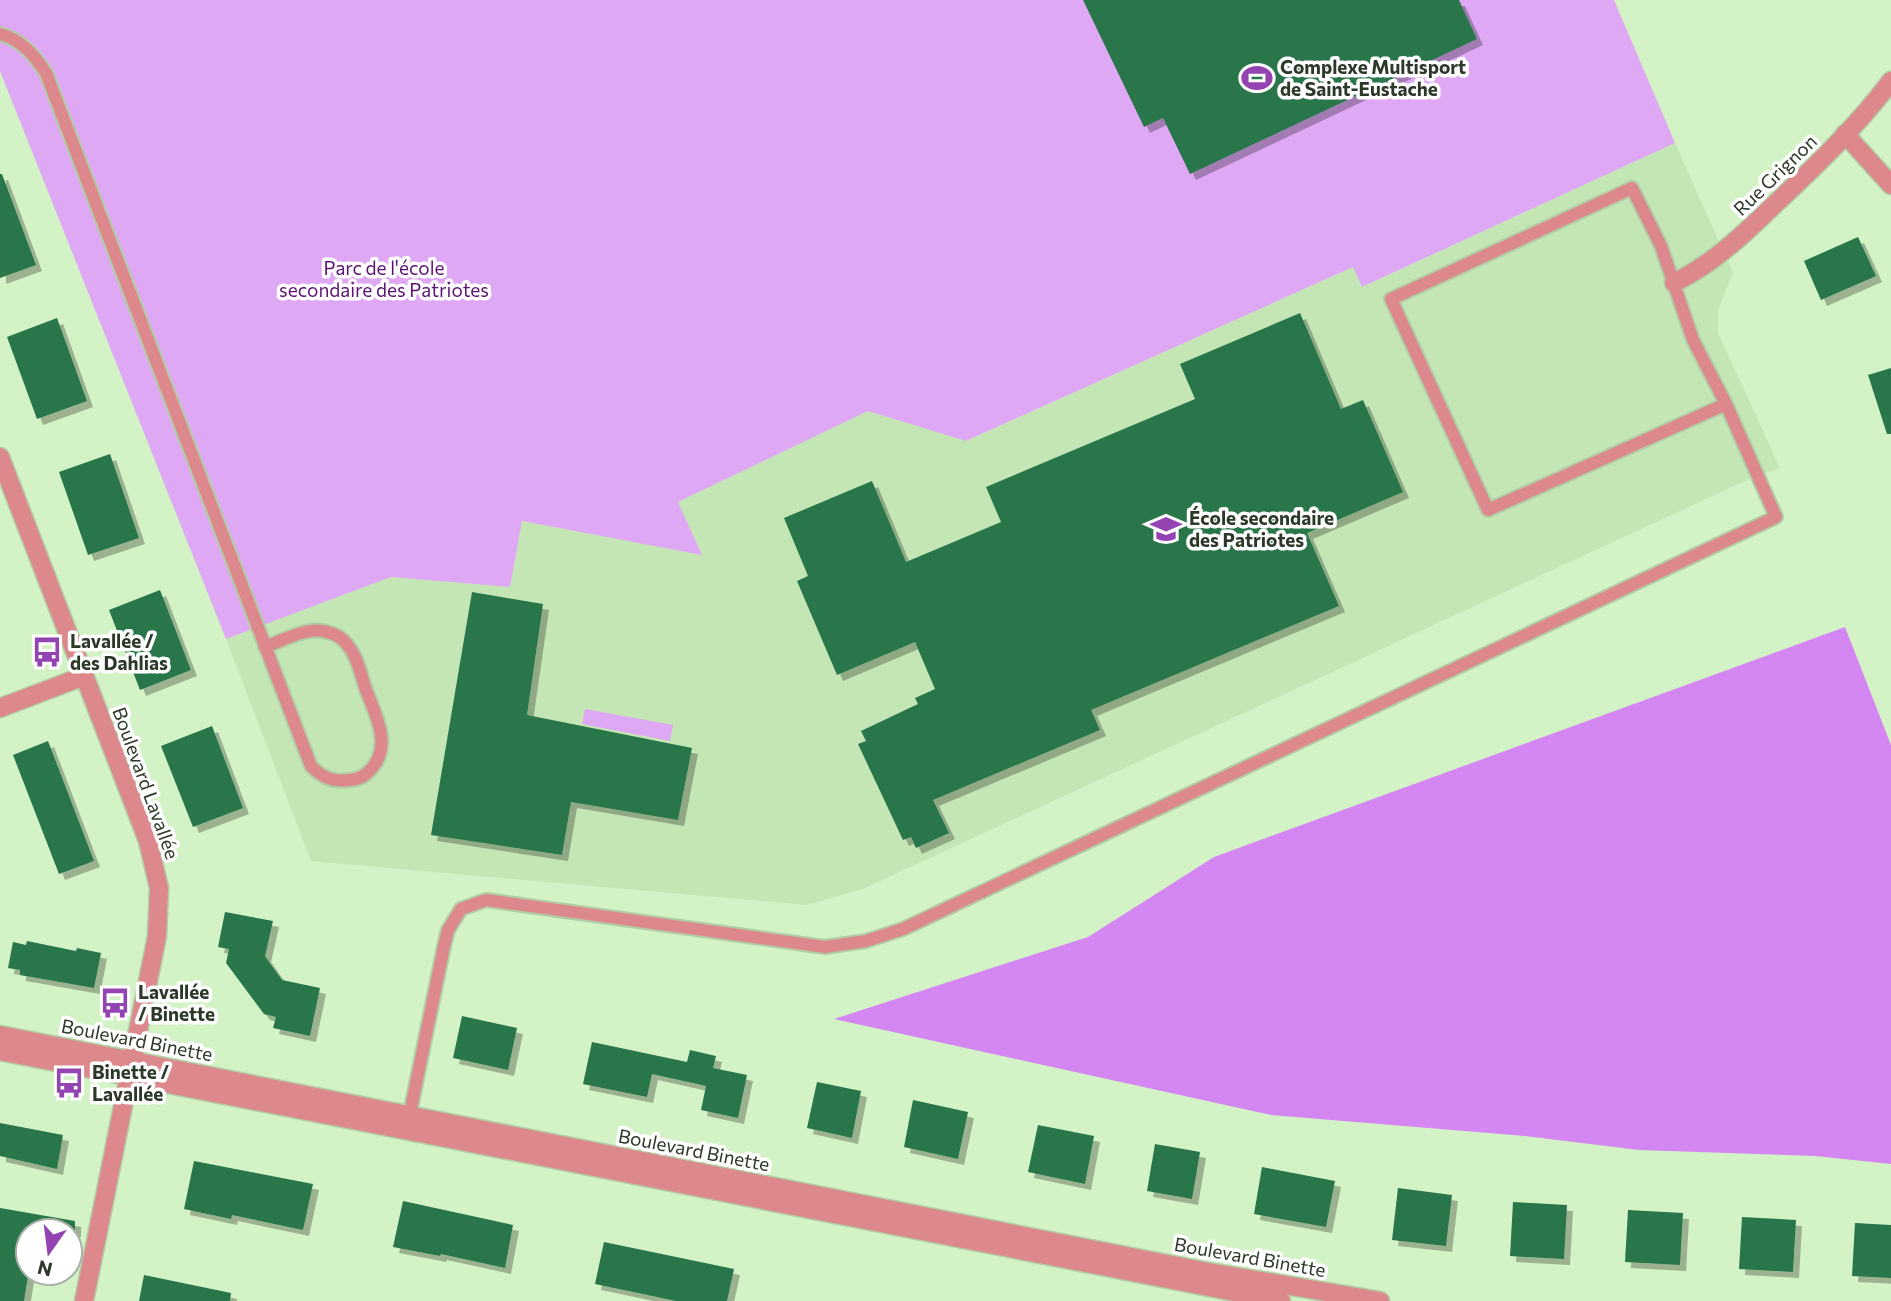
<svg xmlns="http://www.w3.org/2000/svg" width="1891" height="1301" font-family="Commissioner,sans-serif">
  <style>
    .built { fill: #c4e6b4 }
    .green { fill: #dea8f4 }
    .forest { fill: #d487f2 }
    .building { fill: #29764c; filter: url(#shadow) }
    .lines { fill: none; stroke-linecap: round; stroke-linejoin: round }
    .service-casing { stroke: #b2cda6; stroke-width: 16 }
    .minor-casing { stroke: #b2cda6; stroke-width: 21 }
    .tertiary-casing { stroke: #b2cda6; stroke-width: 21 }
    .service { stroke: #dc888d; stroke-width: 12 }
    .minor { stroke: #dc888d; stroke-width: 18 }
    .tertiary { stroke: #dc888d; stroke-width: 18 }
    .labels { text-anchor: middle; stroke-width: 7; stroke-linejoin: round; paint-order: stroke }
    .poi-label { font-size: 19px; font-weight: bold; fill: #2d3928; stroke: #fff; text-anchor: start }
    .street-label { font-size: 19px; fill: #2d3928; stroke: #fff }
    .park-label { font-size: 19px; fill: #5c1274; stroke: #fff }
  </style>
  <defs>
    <filter id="shadow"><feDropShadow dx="6" dy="6" stdDeviation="0" flood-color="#0004"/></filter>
  </defs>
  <rect width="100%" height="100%" fill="#d3f2c5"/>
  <!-- built -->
  <path class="built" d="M1675,143L1733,273L1718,310V333L1780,468L1749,479L863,889L807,905L311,861L226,639L391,577L510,587L522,521L702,555L678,502L868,411L967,441L1353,267L1363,287Z"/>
  <!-- green -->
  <g class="green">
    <path d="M0,0H1614L1675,143L1362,287L1353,267L966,441L868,411L678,502L702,555L522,521L510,587L391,577L226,639L0,71Z"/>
    <path d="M585,709L673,725L670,741L582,724Z"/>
  </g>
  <!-- forest -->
  <path class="forest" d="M1845,627L1891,745V1164L1815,1156L1639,1150L1525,1136L1271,1115L834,1019L1088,937L1214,857Z"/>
  <!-- building -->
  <g class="building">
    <path d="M1083,0H1459L1477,39L1190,174L1163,118L1144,127Z"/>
    <path d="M0,174H2L36,265L0,278Z"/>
    <path d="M1858,237L1876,276L1821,300L1804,261Z"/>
    <path d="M1300,313L1341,409L1363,400L1403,492L1307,533L1339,606L1091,710L1100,730L933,800L949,833L916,848L911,837L903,840L858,744L866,741L861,731L918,704L915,698L935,689L915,642L837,675L797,581L808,576L784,518L872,481L906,562L1001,522L986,487L1195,399L1180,364Z"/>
    <path d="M57,318L87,401L37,419L7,337Z"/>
    <path d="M1891,368V434H1887L1868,375Z"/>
    <path d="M110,454L139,538L88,555L59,472Z"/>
    <path d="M160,590L191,670L140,690L109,610Z"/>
    <path d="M472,592L543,604L527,715L692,748L678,820L571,802L562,855L431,835Z"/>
    <path d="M212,726L243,808L193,827L161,746Z"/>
    <path d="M48,741L94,861L59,874L13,755Z"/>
    <path d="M225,912L273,921L265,956L282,980L320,988L310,1036L273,1028L276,1017L264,1014L226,963L229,949L218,947Z"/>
    <path d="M27,941L76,951L77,948L101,953L94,988L20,975V970L8,968L13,942L26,945Z"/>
    <path d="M462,1016L517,1028L508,1070L453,1058Z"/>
    <path d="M592,1042L687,1062L690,1050L716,1056L713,1068L747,1075L738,1118L701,1110L706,1086L652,1074L647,1097L583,1084Z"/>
    <path d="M817,1082L861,1091L852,1138L807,1128Z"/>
    <path d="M913,1100L968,1112L958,1159L904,1147Z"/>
    <path d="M0,1123L63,1135L57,1169L0,1156Z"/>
    <path d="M1038,1125L1094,1136L1085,1184L1028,1172Z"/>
    <path d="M1155,1144L1200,1152L1192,1199L1147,1191Z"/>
    <path d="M194,1161L313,1184L303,1230L232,1215L231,1219L184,1209Z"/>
    <path d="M1262,1167L1335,1181L1326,1227L1254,1214Z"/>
    <path d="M1398,1188L1452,1195L1446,1246L1392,1240Z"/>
    <path d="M403,1201L513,1225L505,1268L441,1254L440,1256L393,1247Z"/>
    <path d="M1513,1202L1567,1205L1564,1259L1510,1256Z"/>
    <path d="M0,1208L75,1221V1231H28V1276L24,1301H0Z"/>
    <path d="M1628,1210L1683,1213L1680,1265L1625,1262Z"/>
    <path d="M1742,1217L1796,1220L1793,1272L1739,1269Z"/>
    <path d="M1855,1223L1891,1225V1278L1852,1276Z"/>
    <path d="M604,1242L734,1269L727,1301H676L595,1284Z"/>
    <path d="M144,1275L231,1293L230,1301H139Z"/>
  </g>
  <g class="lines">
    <!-- service casing -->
    <g class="service-casing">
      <g id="service">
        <path d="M0,34C22,40 34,55 46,73L311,766C323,778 332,782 349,780C358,780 367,775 372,768C393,744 374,712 365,687C361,674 357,657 349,647C344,639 337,634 327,632C308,626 284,640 265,647"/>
        <path d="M408,1123L444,946L448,930L461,909L486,900L825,947L866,941L903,929L1776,517L1726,404L1693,340L1661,246L1632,188L1391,299L1488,510L1726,404"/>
      </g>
    </g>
    <!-- minor casing -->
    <g class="minor-casing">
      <g id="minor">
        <path d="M1845,134L1891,185"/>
        <path d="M1674,283C1714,263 1744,234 1776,203C1817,165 1858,125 1891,81"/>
        <path d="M0,457L148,841L159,888L157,936L84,1301"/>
        <path d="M0,708L84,676"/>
      </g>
    </g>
    <!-- tertiary casing -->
    <g class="tertiary-casing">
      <g id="tertiary">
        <path d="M0,1035L1208,1272L1380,1301"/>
        <path d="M0,1051L1281,1301"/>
      </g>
    </g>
    <!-- service -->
    <use href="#service" class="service"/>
    <!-- minor -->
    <use href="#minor" class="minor"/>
    <!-- tertiary -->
    <use href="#tertiary" class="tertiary"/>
  </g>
  <!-- icons -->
  <defs>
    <g id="stadium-bare" transform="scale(2.415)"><path d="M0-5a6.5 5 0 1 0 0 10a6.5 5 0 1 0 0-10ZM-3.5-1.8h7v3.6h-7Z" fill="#9443b2" stroke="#fff" stroke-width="2.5" paint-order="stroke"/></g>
    <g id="school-bare" transform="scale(2.415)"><path d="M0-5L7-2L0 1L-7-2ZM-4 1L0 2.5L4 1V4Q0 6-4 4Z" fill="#9443b2" stroke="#fff" stroke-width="2.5" paint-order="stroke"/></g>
    <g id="bus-bare" transform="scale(2.415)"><path d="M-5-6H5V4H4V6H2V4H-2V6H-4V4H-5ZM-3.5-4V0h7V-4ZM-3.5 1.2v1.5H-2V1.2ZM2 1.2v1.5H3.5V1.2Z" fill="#9443b2" stroke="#fff" stroke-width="2.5" paint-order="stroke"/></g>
  </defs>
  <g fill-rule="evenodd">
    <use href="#stadium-bare" x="1257" y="78"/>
    <use href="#school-bare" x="1166" y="529"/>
    <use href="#bus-bare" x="47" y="652"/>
    <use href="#bus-bare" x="115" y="1003"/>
    <use href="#bus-bare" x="69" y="1083"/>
  </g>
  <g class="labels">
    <!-- poi labels -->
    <g class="poi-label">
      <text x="1280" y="74">Complexe Multisport<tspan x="1280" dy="22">de Saint-Eustache</tspan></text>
      <text x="1189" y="525">École secondaire<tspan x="1189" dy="22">des Patriotes</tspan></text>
      <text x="70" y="648">Lavallée /<tspan x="70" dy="22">des Dahlias</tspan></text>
      <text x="138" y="999">Lavallée<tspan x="138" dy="22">/ Binette</tspan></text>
      <text x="92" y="1079">Binette /<tspan x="92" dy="22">Lavallée</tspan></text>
    </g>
    <!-- street labels -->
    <g class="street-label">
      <text transform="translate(1775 175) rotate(-44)" y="7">Rue Grignon</text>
      <text transform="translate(146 783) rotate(70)" y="7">Boulevard Lavallée</text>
      <text transform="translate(137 1040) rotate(11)" y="7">Boulevard Binette</text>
      <text transform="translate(694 1150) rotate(11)" y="7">Boulevard Binette</text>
      <text transform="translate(1250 1257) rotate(10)" y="7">Boulevard Binette</text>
    </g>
    <!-- park labels -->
    <g class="park-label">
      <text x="384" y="275">Parc de l'école<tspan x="384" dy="22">secondaire des Patriotes</tspan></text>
    </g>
  </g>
  <!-- north arrow -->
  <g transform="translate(49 1252) rotate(194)"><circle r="33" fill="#ffffff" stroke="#abb0a9" stroke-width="2"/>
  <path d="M0-5L12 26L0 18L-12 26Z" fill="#9443b2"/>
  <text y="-10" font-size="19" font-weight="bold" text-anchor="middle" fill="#2d3928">N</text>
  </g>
</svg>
